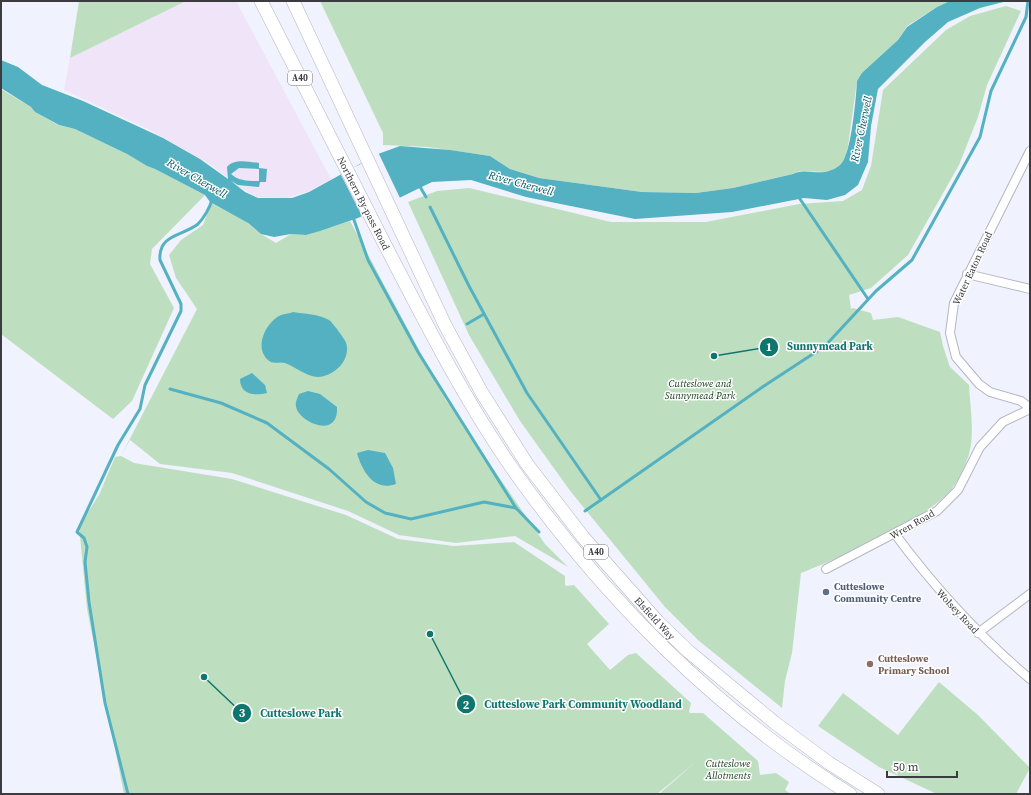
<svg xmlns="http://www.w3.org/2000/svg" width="1031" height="795" font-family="'Source Serif 4',serif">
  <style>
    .commercial { fill: #efe4f8 }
    .green { fill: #bedfbf }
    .water { fill: #54b1c2; fill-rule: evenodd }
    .pier { fill: #f0f2fe }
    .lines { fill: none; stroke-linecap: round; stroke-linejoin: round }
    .stream { stroke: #54b1c2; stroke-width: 3 }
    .minor-casing { stroke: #b4b6c1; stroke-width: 10 }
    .trunk-casing { stroke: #b4b6c1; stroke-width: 14 }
    .minor { stroke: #fff; stroke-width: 8 }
    .trunk { stroke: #fff; stroke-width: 13 }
    .service-dot { fill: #5c6f8a; stroke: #fff; stroke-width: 1.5 }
    .education-dot { fill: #8d6e63; stroke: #fff; stroke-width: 1.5 }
    .labels { text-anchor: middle; stroke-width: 3; stroke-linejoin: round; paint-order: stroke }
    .shield { fill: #fff; stroke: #767679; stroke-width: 1 }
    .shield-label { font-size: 9px; font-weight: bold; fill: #3b3b40 }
    .street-label { font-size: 10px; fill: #3b3b40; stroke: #fff }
    .park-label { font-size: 10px; font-style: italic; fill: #103716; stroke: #fff }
    .service-label { font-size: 10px; font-weight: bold; fill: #4e5e75; stroke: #fff; text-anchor: start }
    .education-label { font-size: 10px; font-weight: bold; fill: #785e54; stroke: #fff; text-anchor: start }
    .water-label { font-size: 11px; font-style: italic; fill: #005662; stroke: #fff }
    .leader { fill: none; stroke: #0f766e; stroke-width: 1.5 }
    .callout-dot { fill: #0f766e; stroke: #fff; stroke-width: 1.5 }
    .mark-label { font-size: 12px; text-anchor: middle; font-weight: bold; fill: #fff }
    .callout-label { font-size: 11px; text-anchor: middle; font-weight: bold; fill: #0f766e; stroke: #fff; stroke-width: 3; stroke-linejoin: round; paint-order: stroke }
  </style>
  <rect width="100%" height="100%" fill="#f0f2fe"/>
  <!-- commercial -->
  <path class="commercial" d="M186,1H236L331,179L309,191L287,198L257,197L243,189L210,164L146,128L64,90L70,58Z"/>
  <!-- green -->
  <g class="green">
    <path d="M79,1H186L70,58Z"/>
    <path d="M320,1H950L937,7L907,26L898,40L857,81L848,146L845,159L838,167L828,172L800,171L793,174L733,188L696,193L642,192L539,178L510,169L490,156L428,147L383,145V133Z"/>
    <path d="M1006,6L1021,11L987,85L978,117L959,165L908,255L871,288L849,295L851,309L853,308L871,313L873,320L898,317L940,332L943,346L950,367L969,385C970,406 975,433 969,454C966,464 959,479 953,487C934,516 835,560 801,573L792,653L785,681L782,708L698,640L665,607L571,492L520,421L469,335L408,202L437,191L469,188L611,222H706L799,204L843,201L862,190L871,166L883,90L946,30L970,16Z"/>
    <path d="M1,89L31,107L35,112L58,125L75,129L127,154L147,166L155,169L205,195L152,249L150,264L174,308L132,401L113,419L1,334Z"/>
    <path d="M211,203L245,221L261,234L276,243L291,234L306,235L350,221L446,400L545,544L568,567L515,536L456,543L399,535L348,511L232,473L160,464L130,440L121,456L134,463L232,479L346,515L398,539L454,546L514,542L565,576V585L567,586L574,585L609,624L587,644L610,670L628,655L636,653L691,703L689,712L690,713H703L758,761L760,775L776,773L789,782L785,790L791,794H659L697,761L657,794H124L87,609L79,526L99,495L115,457L121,456L197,309L176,278L169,255L181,240L203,225Z"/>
    <path d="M939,682L978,715L1030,768L1016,794H937L879,767L818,726L843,693L898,735Z"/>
  </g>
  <!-- water -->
  <g class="water">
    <path d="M950,1H1007L980,8L948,22L925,42L878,89L871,126L868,162L858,185L845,195L827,200L804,198L732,212L635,219L526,197L471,180L432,182L358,218L320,231L306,235L291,234L274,237L261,234L248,223L210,202L205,195L155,169L147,166L127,154L75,129L59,125L35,112L31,107L1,88V60L18,67L42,85L83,101L163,138L200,159L228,179L227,167C234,158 249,162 259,163V168L267,169L266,182H260L259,187L238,185L231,181L245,192L258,198H292L309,192L378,154L400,146L450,150L490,156L510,169L539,178L642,192L696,193L733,188L793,174C805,168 817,175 829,171C836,169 843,164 845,157C852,141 856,99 857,81L862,73L898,40L907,27L937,7ZM239,168L259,169V181C249,181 238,181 231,174Z"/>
    <path d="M293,312C305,314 318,314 329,320C332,322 334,326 337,329C340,334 347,341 347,347C348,360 338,371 327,375C311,382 299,368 285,363C279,361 273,365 268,360C255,348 264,327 276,318C280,314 288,314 293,312Z"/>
    <path d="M252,373L265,385L267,393C255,396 240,395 240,379Z"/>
    <path d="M308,391L320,394L337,407C339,441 297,421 296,406C295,402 298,397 299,394Z"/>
    <path d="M368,450L385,453L393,468L396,484C374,492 362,471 357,453Z"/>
  </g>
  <!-- pier -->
  <path class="pier" d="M378,152L400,198L363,218L340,173L359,165Z"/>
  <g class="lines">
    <!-- stream -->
    <g class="stream">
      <path d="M419,185L426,197"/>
      <path d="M800,199L868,299"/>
      <path d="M430,207L469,286L527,393L601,500"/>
      <path d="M353,217L368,260L418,352L516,508L539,532"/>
      <path d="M467,324L484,314"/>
      <path d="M170,389L221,403L267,423L329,469L366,502L385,513L411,519L484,502L516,508"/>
      <path d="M585,511L764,386L825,346L876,291L912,260L980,137L991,91L1026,17L1028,1"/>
      <path d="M128,794L105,703L89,602L85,562L87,547L84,538L77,532L118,445L140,409L145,385L181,311V304L160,260C158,234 183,236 198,224C204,218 210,207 212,200"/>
    </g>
    <!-- minor casing -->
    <g class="minor-casing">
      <g id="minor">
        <path d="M1030,151L954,303L950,333L956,357L979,384L990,392L1021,401L1030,408"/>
        <path d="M967,274L1030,289"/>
        <path d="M895,534C935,588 979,636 1030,679"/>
        <path d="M826,569L937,511L958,490L980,447L1003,422L1030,409"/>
        <path d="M978,633L1030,594"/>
      </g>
    </g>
    <!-- trunk casing -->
    <g class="trunk-casing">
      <g id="trunk">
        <path d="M261,1C301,80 342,160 382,239C423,318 463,398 514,471C604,598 717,712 850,794"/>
        <path d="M293,1L445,325L482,393L527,464L583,537L658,622L688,651L775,723L829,763L878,794"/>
      </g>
    </g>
    <!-- minor -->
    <use href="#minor" class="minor"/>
    <!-- trunk -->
    <use href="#trunk" class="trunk"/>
  </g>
  <!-- markers -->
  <circle class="service-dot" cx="826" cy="592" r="4"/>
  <circle class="education-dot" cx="870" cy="664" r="4"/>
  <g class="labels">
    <!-- shield labels -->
    <g class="shield">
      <rect x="288" y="71" width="24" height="14" rx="3"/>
      <rect x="584" y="545" width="24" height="14" rx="3"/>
    </g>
    <g class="shield-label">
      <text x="300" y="81">A40</text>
      <text x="596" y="555">A40</text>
    </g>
    <!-- street labels -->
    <g class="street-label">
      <text transform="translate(364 203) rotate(63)" y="4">Northern By-pass Road</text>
      <text transform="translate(972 268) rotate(-65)" y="4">Water Eaton Road</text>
      <text transform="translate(912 524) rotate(-30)" y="4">Wren Road</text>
      <text transform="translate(958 611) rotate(47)" y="4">Wolsey Road</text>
      <text transform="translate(655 618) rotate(47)" y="4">Elsfield Way</text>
    </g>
    <!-- park labels -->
    <g class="park-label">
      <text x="700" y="387">Cutteslowe and<tspan x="700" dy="12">Sunnymead Park</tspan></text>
      <text x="728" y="767">Cutteslowe<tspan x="728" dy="12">Allotments</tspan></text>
    </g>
    <!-- service labels -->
    <g class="service-label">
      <text x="834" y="590">Cutteslowe<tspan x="834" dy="12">Community Centre</tspan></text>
    </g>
    <!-- education labels -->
    <g class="education-label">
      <text x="878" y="662">Cutteslowe<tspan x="878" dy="12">Primary School</tspan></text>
    </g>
    <!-- water labels -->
    <g class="water-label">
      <text transform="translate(861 129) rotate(-78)" y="4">River Cherwell</text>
      <text transform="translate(197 178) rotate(30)" y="4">River Cherwell</text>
      <text transform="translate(521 183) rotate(15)" y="4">River Cherwell</text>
    </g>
  </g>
  <!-- callouts -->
  <path class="leader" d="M714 356L769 347M430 634L466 704M204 677L242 713"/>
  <g class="callout-dot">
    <circle cx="714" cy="356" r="4"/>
    <circle cx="430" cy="634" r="4"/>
    <circle cx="204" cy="677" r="4"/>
    <circle cx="769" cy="347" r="10"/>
    <circle cx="466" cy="704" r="10"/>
    <circle cx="242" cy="713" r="10"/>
  </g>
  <g class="mark-label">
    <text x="769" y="351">1</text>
    <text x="466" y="709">2</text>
    <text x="242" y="717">3</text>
  </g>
  <g class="callout-label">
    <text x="830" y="350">Sunnymead Park</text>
    <text x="583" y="708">Cutteslowe Park Community Woodland</text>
    <text x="301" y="717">Cutteslowe Park</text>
  </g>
  <!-- border -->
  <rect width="1031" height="795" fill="none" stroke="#3b3b40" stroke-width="4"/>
  <!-- scale -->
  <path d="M887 771v6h70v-6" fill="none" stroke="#3b3b40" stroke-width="2"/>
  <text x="893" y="771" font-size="12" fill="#3b3b40" stroke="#ffffff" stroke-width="3" paint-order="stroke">50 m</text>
</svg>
